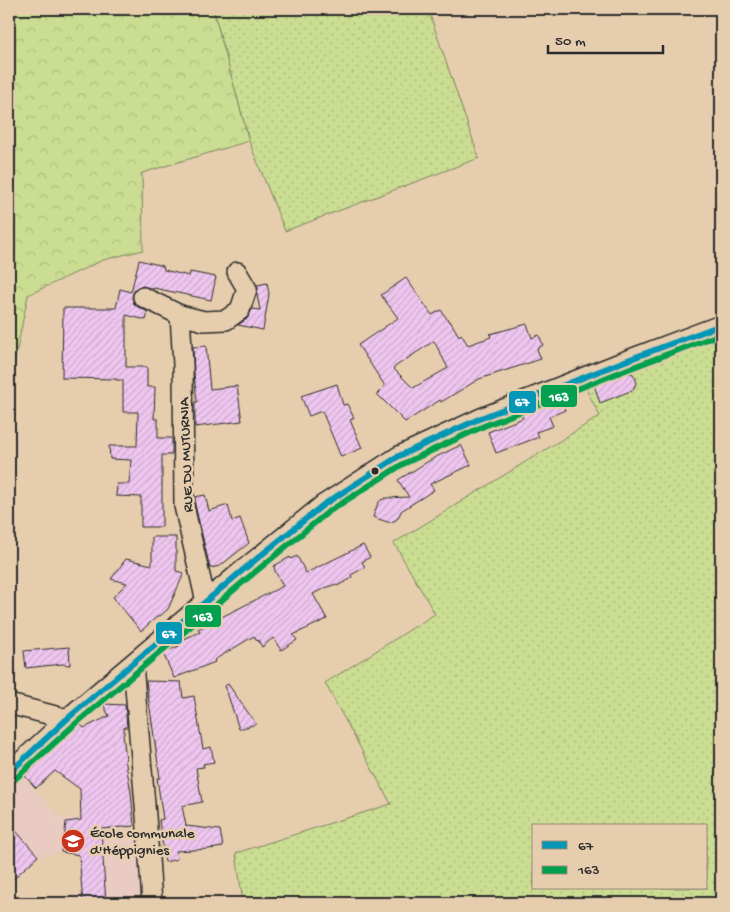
<svg xmlns="http://www.w3.org/2000/svg" width="730" height="912" font-family="'Gochi Hand',sans-serif">
  <style>
    .built { fill: #e9cbc2 }
    .grass { fill: url(#grass-dots); stroke: #7b845e; fill-rule: evenodd }
    .forest { fill: url(#forest-crowns); stroke: #7b845e }
    .building { fill: url(#building-hatch); stroke: #2b2b2b; fill-rule: evenodd }
    .lines { fill: none; stroke-linecap: round; stroke-linejoin: round }
    .minor-casing { stroke: #2b2b2b; stroke-width: 22 }
    .minor { stroke: #e6cdae; stroke-width: 19 }
    .bus-1-casing { stroke: #e6cdae; stroke-width: 10 }
    .bus-2-casing { stroke: #e6cdae; stroke-width: 10 }
    .bus-1 { stroke: #0696b6; stroke-width: 6 }
    .bus-2 { stroke: #02a04f; stroke-width: 6 }
    .bus-dot { fill: #2b2b2b; stroke: #e6cdae; stroke-width: 2 }
    .labels { text-anchor: middle; stroke-width: 5; stroke-linejoin: round; paint-order: stroke }
    .street-label { font-size: 15px; fill: #2b2b2b; stroke: #e6cdae }
    .poi-label { font-size: 15px; fill: #2b2b2b; stroke: #e6cdae; text-anchor: start }
    .line-badge { stroke: #e6cdae; stroke-width: 2 }
    .badge-label { font-size: 14px; text-anchor: middle; font-weight: bold; fill: #fff }
  </style>
  <defs>
    <pattern id="grass-dots" width="8" height="8" patternUnits="userSpaceOnUse" patternTransform="scale(1.25)"><rect width="8" height="8" fill="#cbdd92"/><path d="M2 2h.1M6 6h.1" fill="none" stroke="#aebe7e" stroke-width="1.8" stroke-linecap="round"/></pattern>
    <pattern id="forest-crowns" width="20" height="18" patternUnits="userSpaceOnUse" patternTransform="scale(1.25)"><rect width="20" height="18" fill="#cbdd92"/><path d="M2 6a3 3 0 1 1 6 0M12 15a3 3 0 1 1 6 0" fill="none" stroke="#aebe7e"/></pattern>
    <pattern id="building-hatch" width="6" height="6" patternUnits="userSpaceOnUse" patternTransform="scale(1.25)"><rect width="6" height="6" fill="#efc6ef"/><path d="M-1 1l2-2M0 6l6-6M5 7l2-2" fill="none" stroke="#cdaacd"/></pattern>
  </defs>
  <rect width="100%" height="100%" fill="#e6cdae"/>
  <filter id="ink" filterUnits="userSpaceOnUse"><feTurbulence type="fractalNoise" baseFrequency=".02" numOctaves="2"/><feDisplacementMap in="SourceGraphic" scale="10" xChannelSelector="R" yChannelSelector="G"/><feConvolveMatrix kernelMatrix="1 2 1 2 8 2 1 2 1" color-interpolation-filters="sRGB"/></filter>
  <g filter="url(#ink)">
    <!-- built -->
    <path class="built" d="M20,773L61,819L85,818L101,830L136,829L142,903H83L79,855L61,852L39,856L25,869L9,852V784Z"/>
    <!-- grass -->
    <g class="grass">
      <path d="M213,9H428L479,158L285,231L249,141Z"/>
      <path d="M721,331V903H243L236,853L391,804L325,683L435,614L394,543L600,416L581,379ZM534,826H706V888H534Z"/>
    </g>
    <!-- forest -->
    <path class="forest" d="M9,9H213L249,141L142,173L143,250L103,260L28,295L9,389Z"/>
    <!-- building -->
    <g class="building">
      <path d="M139,260L163,266L164,270L189,276L190,272L216,277L211,300L154,288L153,289L143,286L137,287L133,293L132,298L134,304L138,307L148,312L146,320L126,315V367H147V387H155L154,419H158V438H172V455H162V527H141V497L116,496L117,484H129L131,460L110,459L109,446H137L138,412H123V380H116V379L62,378L63,308H116L120,289L131,292Z"/>
      <path d="M406,278L432,315L441,310L449,322L450,321L459,336L461,334L468,345L491,337L490,334L527,324L532,338L539,335L543,345L537,349L541,359L479,379L441,402L440,400L405,422L377,394L385,386L358,345L398,318L381,295ZM434,341L448,368L413,388L393,368Z"/>
      <path d="M267,283L269,294L263,330L238,325L247,319L252,309L260,310L257,295L258,288L257,285Z"/>
      <path d="M206,346L210,389L237,386L242,421L195,427V402H197L194,374L193,347Z"/>
      <path d="M627,372L633,374L636,379V383L633,390L600,403L594,385Z"/>
      <path d="M337,384L343,405L347,404L354,418L350,420L362,448L341,457L322,411L309,416L301,396Z"/>
      <path d="M561,398L565,410L549,417L553,426L536,432L539,437L496,453L488,432L523,418L522,414Z"/>
      <path d="M461,445L471,465L430,484L434,490L401,511L399,516L396,520L391,522H387L373,517L378,503L381,500L386,498L409,497L398,480L432,459Z"/>
      <path d="M205,495L209,511L228,505L232,521L240,518L249,543L220,566L210,568L195,505V497Z"/>
      <path d="M152,537H176V571L184,573L168,609L160,616L159,615L141,631L113,597L127,583L111,579L126,559L152,565Z"/>
      <path d="M363,545L370,557L362,562L365,567L351,575L352,578L337,586L336,584L325,588L313,594L327,619L293,635L297,640L281,650L273,638L262,647L258,640L257,641L254,636L214,660L215,662L174,678L163,653L179,646L177,642L200,632L198,629L283,586L275,571L274,566L290,557L291,559L297,556L306,573Z"/>
      <path d="M69,647L70,665L62,664L26,668L24,651Z"/>
      <path d="M146,681L181,682L183,698L194,696L203,749L211,747L214,762L203,764L204,767L196,768L202,802L182,806L186,826L220,830L223,847L209,849L176,851L177,859L165,862L159,820L163,819L157,778H160Z"/>
      <path d="M228,684L256,724L239,729L225,686Z"/>
      <path d="M103,704L125,705L127,727H124V734L123,735L126,759H125L131,792L134,826L101,829L106,903H83L79,855L61,852L62,841H64L66,822L81,820L80,789L55,771L36,788L24,775L79,723L84,728L109,716Z"/>
      <path d="M9,823L38,856L9,883V861L13,857L9,852Z"/>
    </g>
    <g class="lines">
      <!-- minor casing -->
      <g class="minor-casing">
        <g id="minor">
          <path d="M143,297L180,315L183,365L184,506L206,602"/>
          <path d="M180,315L204,321L226,320L240,310L247,289L237,272"/>
          <path d="M133,664L147,828L152,903"/>
          <path d="M9,704L67,719"/>
          <path d="M9,773L67,719L243,570L323,505L399,456L481,418L625,361L721,325"/>
        </g>
      </g>
      <!-- minor -->
      <use href="#minor" class="minor"/>
      <!-- bus-1 casing -->
      <g class="bus-1-casing">
        <path id="bus-1" d="M9,773L67,719L243,570L323,505L399,456L481,418L625,361L721,325"/>
      </g>
      <!-- bus-2 casing -->
      <g class="bus-2-casing">
        <path id="bus-2" d="M15,779L73,726L249,577L328,512L403,464L484,426L628,369L721,334"/>
      </g>
      <!-- bus-1 -->
      <use href="#bus-1" class="bus-1"/>
      <!-- bus-2 -->
      <use href="#bus-2" class="bus-2"/>
    </g>
  </g>
  <!-- icons -->
  <defs>
    <g id="school-disc" transform="scale(1.25)"><circle r="9.5" fill="#c8321e" stroke="#e6cdae"/><path d="M0-5L7-2L0 1L-7-2ZM-4 1L0 2.5L4 1V4Q0 6-4 4Z" fill="#fff"/></g>
  </defs>
  <g fill-rule="evenodd">
    <use href="#school-disc" x="73" y="841"/>
  </g>
  <!-- markers -->
  <circle class="bus-dot" cx="375" cy="471" r="4.5"/>
  <g class="labels">
    <!-- street labels -->
    <g class="street-label">
      <text transform="translate(185 455) rotate(-92)" y="5">RUE DU MUTURNIA</text>
    </g>
    <!-- poi labels -->
    <g class="poi-label">
      <text x="90" y="837">École communale<tspan x="90" dy="17">d'Héppignies</tspan></text>
    </g>
  </g>
  <g class="line-badge">
    <rect x="540" y="384" width="38" height="24" rx="5" fill="#02a04f"/>
    <rect x="508" y="390" width="29" height="24" rx="5" fill="#0696b6"/>
    <rect x="184" y="604" width="38" height="24" rx="5" fill="#02a04f"/>
    <rect x="155" y="621" width="28" height="24" rx="5" fill="#0696b6"/>
  </g>
  <g class="badge-label">
    <text x="559" y="401">163</text>
    <text x="522" y="406">67</text>
    <text x="203" y="621">163</text>
    <text x="169" y="638">67</text>
  </g>
  <!-- margin -->
  <rect width="730" height="912" fill="none" stroke="#e6cdae" stroke-width="30"/>
  <rect x="15" y="15" width="700" height="882" fill="none" stroke="#2b2b2b" stroke-width="2" filter="url(#ink)"/>
  <!-- legend -->
  <rect x="532" y="824" width="175" height="65" fill="#e6cdae" stroke="#9b8c7a"/>
  <rect x="542" y="841" width="25" height="8" fill="#0696b6" stroke="#9b8c7a"/>
  <text x="578" y="850" font-size="15" fill="#2b2b2b">67</text>
  <rect x="542" y="866" width="25" height="8" fill="#02a04f" stroke="#9b8c7a"/>
  <text x="578" y="874" font-size="15" fill="#2b2b2b">163</text>
  <!-- scale -->
  <path d="M548 45v8h115v-8" fill="none" stroke="#2b2b2b" stroke-width="2.5"/>
  <text x="555" y="45" font-size="15" fill="#2b2b2b" stroke="#e6cdae" stroke-width="4" paint-order="stroke">50 m</text>
</svg>
